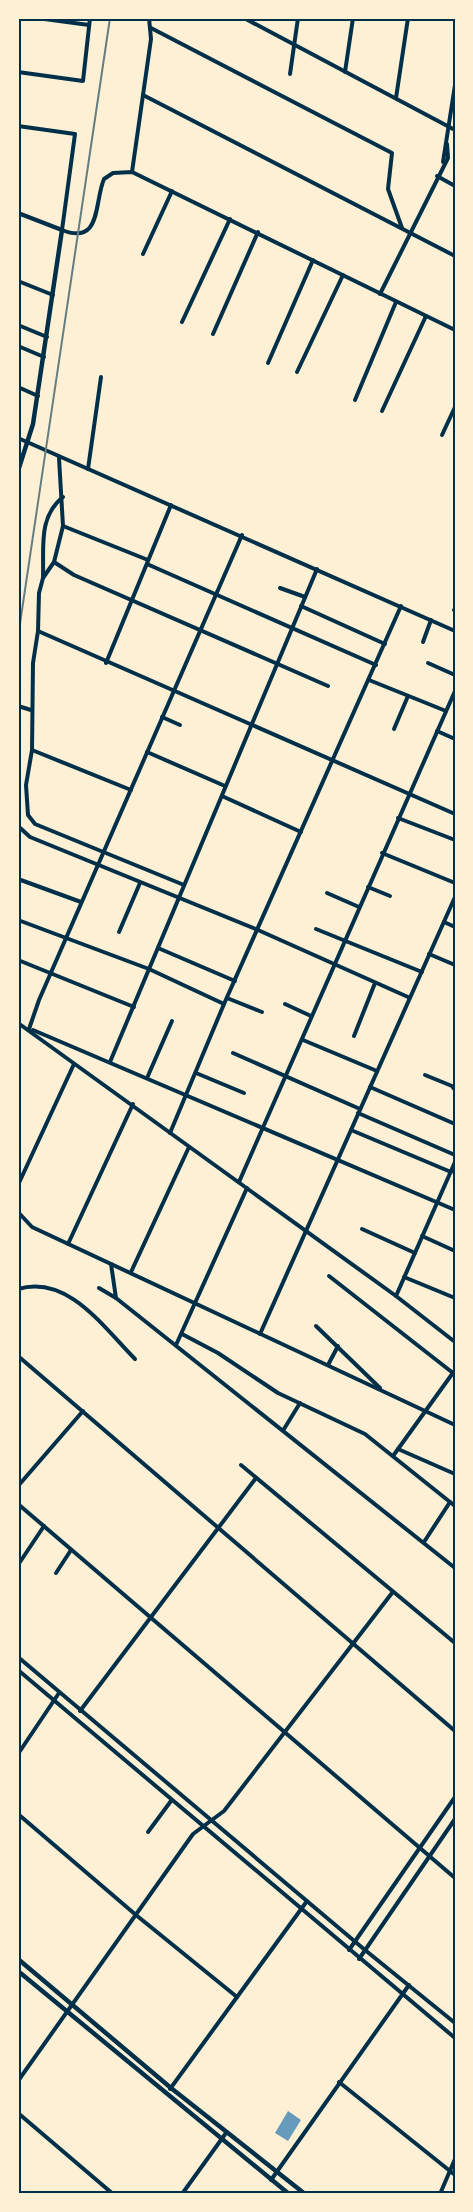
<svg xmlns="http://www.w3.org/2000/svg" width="473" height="2212" font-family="'Public Sans',sans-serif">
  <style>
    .water { fill: #669bbc }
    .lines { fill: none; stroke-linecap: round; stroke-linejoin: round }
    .minor { stroke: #003049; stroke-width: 4 }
    .tertiary { stroke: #003049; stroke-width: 4.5 }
    .rail { stroke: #657d81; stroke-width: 2 }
    .neatline { fill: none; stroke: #003049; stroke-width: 2 }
  </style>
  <rect width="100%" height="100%" fill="#fdf0d5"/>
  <!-- water -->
  <path class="water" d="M288,2111L301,2120L288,2141L275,2133Z"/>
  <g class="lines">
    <!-- minor -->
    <g class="minor">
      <path d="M37,18L89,25"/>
      <path d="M244,18L455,130"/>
      <path d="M151,28L392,153L388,189L402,228"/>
      <path d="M18,72L83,81L90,18"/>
      <path d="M345,72L353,18"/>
      <path d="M290,74L298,18"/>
      <path d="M143,95L455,256"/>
      <path d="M396,98L408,18"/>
      <path d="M18,126L75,134L62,230C102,246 94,202 104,179L113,173L132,172L455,330"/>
      <path d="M443,162L455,85"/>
      <path d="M132,172L151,39L149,18"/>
      <path d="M437,176L455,186"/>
      <path d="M143,254L172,191"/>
      <path d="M18,281L53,295"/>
      <path d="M380,294L448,158L447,144"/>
      <path d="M182,322L230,219"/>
      <path d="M18,325L47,337"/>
      <path d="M213,334L258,232"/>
      <path d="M18,346L44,357"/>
      <path d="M268,363L313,260"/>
      <path d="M297,372L343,275"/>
      <path d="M18,387L38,396"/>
      <path d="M355,400L396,302"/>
      <path d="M382,411L426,316"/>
      <path d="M442,435L455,407"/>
      <path d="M18,438L455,631"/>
      <path d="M59,458L63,526L54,562L43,578L39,593L38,631L33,663L32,750L26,785L28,815L35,824L184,885"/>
      <path d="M88,469L101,377"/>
      <path d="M63,526L148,560"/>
      <path d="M54,562L74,575L328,686"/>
      <path d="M147,564L376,665"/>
      <path d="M43,577C44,547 38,517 63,497"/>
      <path d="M280,588L305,597"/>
      <path d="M301,606L385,644"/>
      <path d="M454,610L455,611"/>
      <path d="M38,631L455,814"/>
      <path d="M423,642L431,620"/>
      <path d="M106,663L171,505"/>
      <path d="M428,663L455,675"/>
      <path d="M369,680L446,711"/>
      <path d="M18,706L31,710"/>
      <path d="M162,717L180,725"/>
      <path d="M394,729L408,696"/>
      <path d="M437,731L455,739"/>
      <path d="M32,750L131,790"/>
      <path d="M147,752L225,786"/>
      <path d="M222,796L301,832"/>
      <path d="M398,818L455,840"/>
      <path d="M18,826L30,837L258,930L408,997"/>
      <path d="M382,853L455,883"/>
      <path d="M18,879L81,902"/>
      <path d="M368,887L390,896"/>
      <path d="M327,893L359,907"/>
      <path d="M18,920L149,969L224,1004"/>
      <path d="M444,922L455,927"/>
      <path d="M316,929L422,972"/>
      <path d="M119,932L140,883"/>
      <path d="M158,948L235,981"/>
      <path d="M429,954L455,965"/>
      <path d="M18,960L134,1007"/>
      <path d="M227,998L262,1012"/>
      <path d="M285,1004L311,1016"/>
      <path d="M18,1023L396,1296L455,1342"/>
      <path d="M29,1029L39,1000L242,535"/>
      <path d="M33,1030L455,1210"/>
      <path d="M354,1036L375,983"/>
      <path d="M303,1040L377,1071"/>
      <path d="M233,1053L360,1109"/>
      <path d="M110,1062L317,569"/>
      <path d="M196,1073L244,1093"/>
      <path d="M425,1075L452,1086L455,1090"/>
      <path d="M147,1078L172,1021"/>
      <path d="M370,1087L455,1124"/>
      <path d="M358,1113L455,1155"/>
      <path d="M351,1130L451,1172"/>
      <path d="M170,1133L224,1004L401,606"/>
      <path d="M239,1182L455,691"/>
      <path d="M18,1185L74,1064"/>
      <path d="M18,1212L32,1227L455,1425"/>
      <path d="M362,1229L415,1253"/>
      <path d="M422,1236L455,1251"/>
      <path d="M68,1244L133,1104"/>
      <path d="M111,1264L116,1298"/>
      <path d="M131,1272L189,1147"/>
      <path d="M329,1276L453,1373"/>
      <path d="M404,1277L455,1298"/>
      <path d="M99,1288L116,1298L455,1568"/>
      <path d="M18,1289C68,1274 104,1328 135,1359"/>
      <path d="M396,1296L455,1162"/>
      <path d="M316,1326L380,1388"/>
      <path d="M182,1334L218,1353L278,1393L365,1434L455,1506"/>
      <path d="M260,1334L455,897"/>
      <path d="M176,1345L247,1188"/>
      <path d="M18,1356L455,1731"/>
      <path d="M328,1365L338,1346"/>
      <path d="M284,1429L300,1403"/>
      <path d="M398,1449L455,1474"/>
      <path d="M393,1456L455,1370"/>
      <path d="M241,1465L455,1643"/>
      <path d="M18,1486L83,1411"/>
      <path d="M18,1504L455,1878"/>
      <path d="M424,1542L450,1502"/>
      <path d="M20,1562L44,1526"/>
      <path d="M56,1573L71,1550"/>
      <path d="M18,1657L365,1950L455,2023"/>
      <path d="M18,1670L455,2038"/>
      <path d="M80,1711L256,1478"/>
      <path d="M18,1754L59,1693"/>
      <path d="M18,1814L136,1915L237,1997"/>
      <path d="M148,1832L171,1801"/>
      <path d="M349,1950L455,1797"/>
      <path d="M359,1959L455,1819"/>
      <path d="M18,2081L193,1834L224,1811L392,1593"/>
      <path d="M339,2082L455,2175"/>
      <path d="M170,2089L307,1901"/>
      <path d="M18,2113L113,2194"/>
      <path d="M271,2180L409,1985"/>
      <path d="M182,2194L226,2133"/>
      <path d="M440,2194L455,2159"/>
    </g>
    <!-- tertiary -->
    <g class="tertiary">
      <path d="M18,213L62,230L33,424L18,471"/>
      <path d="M18,1959L171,2088L305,2194"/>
      <path d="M18,1971L289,2194"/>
    </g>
    <!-- rail -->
    <path class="rail" d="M18,637L110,18"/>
  </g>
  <!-- border -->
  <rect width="473" height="2212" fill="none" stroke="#fdf0d5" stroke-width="39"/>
  <rect x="20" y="20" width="434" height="2172" class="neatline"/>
</svg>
